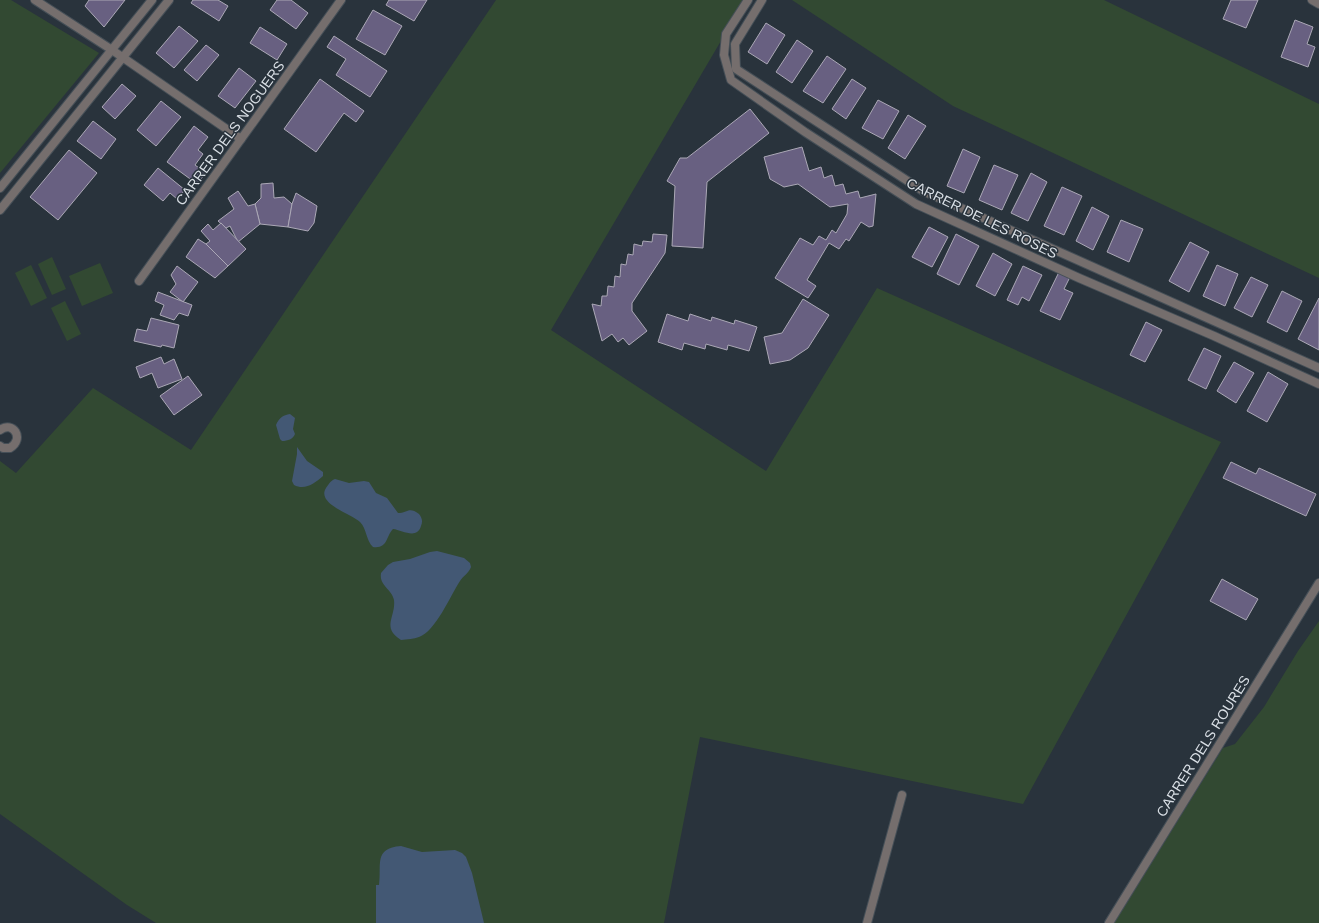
<svg xmlns="http://www.w3.org/2000/svg" width="1319" height="923" font-family="Arial,sans-serif">
  <style>
    .green { fill: #324932 }
    .water { fill: #435874 }
    .building { fill: #686081; stroke: #aba8b6 }
    .lines { fill: none; stroke-linecap: round; stroke-linejoin: round }
    .minor-casing { stroke: #454f57; stroke-width: 10 }
    .minor { stroke: #756e6d; stroke-width: 8 }
    .labels { text-anchor: middle; stroke-width: 3; stroke-linejoin: round; paint-order: stroke }
    .street-label { font-size: 14px; fill: #d9dfe5; stroke: #29333c }
  </style>
  <rect width="100%" height="100%" fill="#29333c"/>
  <!-- green -->
  <g class="green">
    <path d="M0,0H11L99,53L0,173Z"/>
    <path d="M496,0H745L551,330L766,471L877,288L1221,442L1023,804L700,737L664,923H156L127,905L0,814V461L16,473L93,388L191,450Z"/>
    <path d="M792,0H1104L1319,104V278L953,106Z"/>
    <path d="M52,257L66,289L52,295L38,264Z"/>
    <path d="M100,263L113,293L82,306L69,276Z"/>
    <path d="M31,265L47,298L31,306L15,273Z"/>
    <path d="M65,301L81,334L67,341L51,308Z"/>
    <path d="M1319,621V923H1114L1223,748L1235,744L1264,707L1298,651Z"/>
  </g>
  <!-- water -->
  <g class="water">
    <path d="M290,414L295,418L293,429L295,434C293,439 288,441 282,441L280,439L276,425C279,418 283,415 290,414Z"/>
    <path d="M297,447L307,461L323,472V476C315,483 305,491 294,485L292,481L297,454Z"/>
    <path d="M335,479L349,483L364,481L369,482L376,493L387,498L398,513C407,513 409,506 419,514C422,518 423,521 421,526C417,540 402,530 393,529C386,536 388,549 373,547C366,541 367,529 360,522C352,514 316,504 326,488C329,484 330,481 335,479Z"/>
    <path d="M437,551L464,558L470,563L471,567C469,573 463,576 460,581C450,596 436,631 419,637C414,639 407,639 401,640C381,627 396,617 394,600C392,589 379,586 381,573L388,565L393,562L410,559L430,552Z"/>
    <path d="M401,846L422,852L455,850L462,853L466,857L472,873L484,923H376V885H379C382,865 373,848 401,846Z"/>
  </g>
  <!-- building -->
  <g class="building">
    <path d="M89,0H125L104,27L85,6Z"/>
    <path d="M193,0H218L228,6L219,21L191,3Z"/>
    <path d="M277,0H291L308,13L296,29L270,10Z"/>
    <path d="M389,0H427L414,21L386,5Z"/>
    <path d="M1231,0H1258L1246,28L1223,19Z"/>
    <path d="M373,10L402,26L385,55L356,39Z"/>
    <path d="M1295,20L1313,27L1307,44L1315,47L1308,67L1281,57Z"/>
    <path d="M766,23L785,35L767,64L748,52Z"/>
    <path d="M179,26L198,41L174,68L156,53Z"/>
    <path d="M260,27L287,44L277,60L250,43Z"/>
    <path d="M334,36L387,71L370,97L336,75L346,59L327,47Z"/>
    <path d="M797,40L813,51L792,83L776,72Z"/>
    <path d="M206,45L219,55L197,81L184,70Z"/>
    <path d="M827,56L846,69L823,103L803,91Z"/>
    <path d="M239,68L256,81L235,108L218,96Z"/>
    <path d="M320,79L364,111L356,122L344,113L316,152L284,129Z"/>
    <path d="M852,79L866,88L846,119L832,109Z"/>
    <path d="M122,84L136,96L115,119L102,107Z"/>
    <path d="M878,100L899,111L883,139L862,128Z"/>
    <path d="M161,101L181,117L156,146L137,130Z"/>
    <path d="M750,109L769,133L707,182L703,248L672,246L675,186L667,181L680,158H687Z"/>
    <path d="M908,115L926,126L905,159L888,148Z"/>
    <path d="M93,121L116,139L101,159L77,141Z"/>
    <path d="M194,126L208,137L198,150L203,154L195,165L206,173L197,184L167,162Z"/>
    <path d="M802,147L809,171L821,167L824,178L832,175L835,186L843,184L846,194L858,191L860,198L876,194L873,226L869,227L861,222L849,241L846,239L839,249L829,243L807,280L816,286L808,298L775,278L800,238L813,245L819,236L826,240L832,230L836,233L847,214L848,204L830,207L798,184L784,187L770,179L764,157Z"/>
    <path d="M963,149L980,157L964,193L947,186Z"/>
    <path d="M69,150L97,173L58,220L30,197Z"/>
    <path d="M994,165L1018,175L1002,210L979,200Z"/>
    <path d="M158,168L185,190L177,199L170,193L163,201L144,185Z"/>
    <path d="M1031,173L1047,182L1028,221L1011,213Z"/>
    <path d="M273,183L274,198L284,197L292,204L288,227L260,224L255,204L261,198V184Z"/>
    <path d="M1062,187L1082,196L1064,235L1044,226Z"/>
    <path d="M238,191L248,206L255,204L260,224L238,242L230,226L226,228L218,221L234,209L228,198Z"/>
    <path d="M296,193L317,206L314,223L308,231L288,227L292,204Z"/>
    <path d="M1092,207L1109,216L1093,250L1076,241Z"/>
    <path d="M1121,220L1143,229L1129,262L1107,252Z"/>
    <path d="M221,223L246,249L228,266L206,244L210,241L201,231L208,224L213,230Z"/>
    <path d="M929,227L948,237L932,267L912,257Z"/>
    <path d="M653,234L667,235L665,253L632,303V311L647,331L629,345L623,338L618,342L612,334L602,341L592,304L601,306L602,296H607L608,286L614,287L615,276L620,277L621,264L626,265L628,254L633,255L634,244L642,246L643,241L652,242Z"/>
    <path d="M956,234L979,246L959,285L937,274Z"/>
    <path d="M198,239L206,244L228,266L215,278L186,257Z"/>
    <path d="M1190,242L1209,252L1189,292L1169,281Z"/>
    <path d="M993,253L1012,264L995,296L976,286Z"/>
    <path d="M1217,265L1238,274L1225,306L1203,296Z"/>
    <path d="M177,266L198,282L183,302L170,292L176,284L171,275Z"/>
    <path d="M1023,266L1042,275L1029,301L1022,297L1018,305L1007,300Z"/>
    <path d="M1059,272L1070,277L1064,289L1073,293L1060,320L1040,311Z"/>
    <path d="M1251,277L1268,285L1252,317L1234,308Z"/>
    <path d="M1282,291L1302,301L1287,332L1267,322Z"/>
    <path d="M158,292L192,305L188,316L179,313L174,320L160,315L164,305L155,301Z"/>
    <path d="M1319,298V350L1298,339Z"/>
    <path d="M803,299L829,315L808,348L790,360L770,364L764,337L782,333Z"/>
    <path d="M667,314L688,321L690,314L711,321L712,317L734,324L735,320L757,327L749,351L728,345L727,350L706,344L705,349L684,343L682,350L658,342Z"/>
    <path d="M151,318L179,325L174,348L162,345L161,347L134,341L137,329L147,331Z"/>
    <path d="M1146,322L1162,330L1145,362L1130,355Z"/>
    <path d="M1204,348L1221,356L1206,389L1188,380Z"/>
    <path d="M161,357L164,364L174,359L182,379L158,388L152,373L140,378L136,367Z"/>
    <path d="M1234,362L1254,373L1236,403L1217,391Z"/>
    <path d="M1268,372L1288,384L1267,422L1247,411Z"/>
    <path d="M188,376L202,395L174,415L160,396Z"/>
    <path d="M1231,462L1256,474L1259,468L1316,494L1306,516L1223,478Z"/>
    <path d="M1222,579L1258,599L1246,620L1210,601Z"/>
  </g>
  <g class="lines">
    <!-- minor casing -->
    <g class="minor-casing">
      <g id="minor">
        <path d="M35,0L112,50L241,139"/>
        <path d="M748,0L726,34L724,55L731,80L805,132L916,204L1079,278L1214,336L1319,384"/>
        <path d="M762,0L735,44L736,69L923,191L1319,368"/>
        <path d="M1312,0L1319,4"/>
        <path d="M0,188L152,0"/>
        <path d="M0,210L169,0"/>
        <path d="M139,281L341,0"/>
        <path d="M0,430C13,420 25,439 10,448H3L0,446"/>
        <path d="M867,923L902,795"/>
        <path d="M1109,923L1319,583"/>
      </g>
    </g>
    <!-- minor -->
    <use href="#minor" class="minor"/>
  </g>
  <g class="labels">
    <!-- street labels -->
    <g class="street-label">
      <text transform="translate(230 133) rotate(-54)" y="5">CARRER DELS NOGUERS</text>
      <text transform="translate(982 218) rotate(26)" y="5">CARRER DE LES ROSES</text>
      <text transform="translate(1203 746) rotate(-58)" y="5">CARRER DELS ROURES</text>
    </g>
  </g>
</svg>
